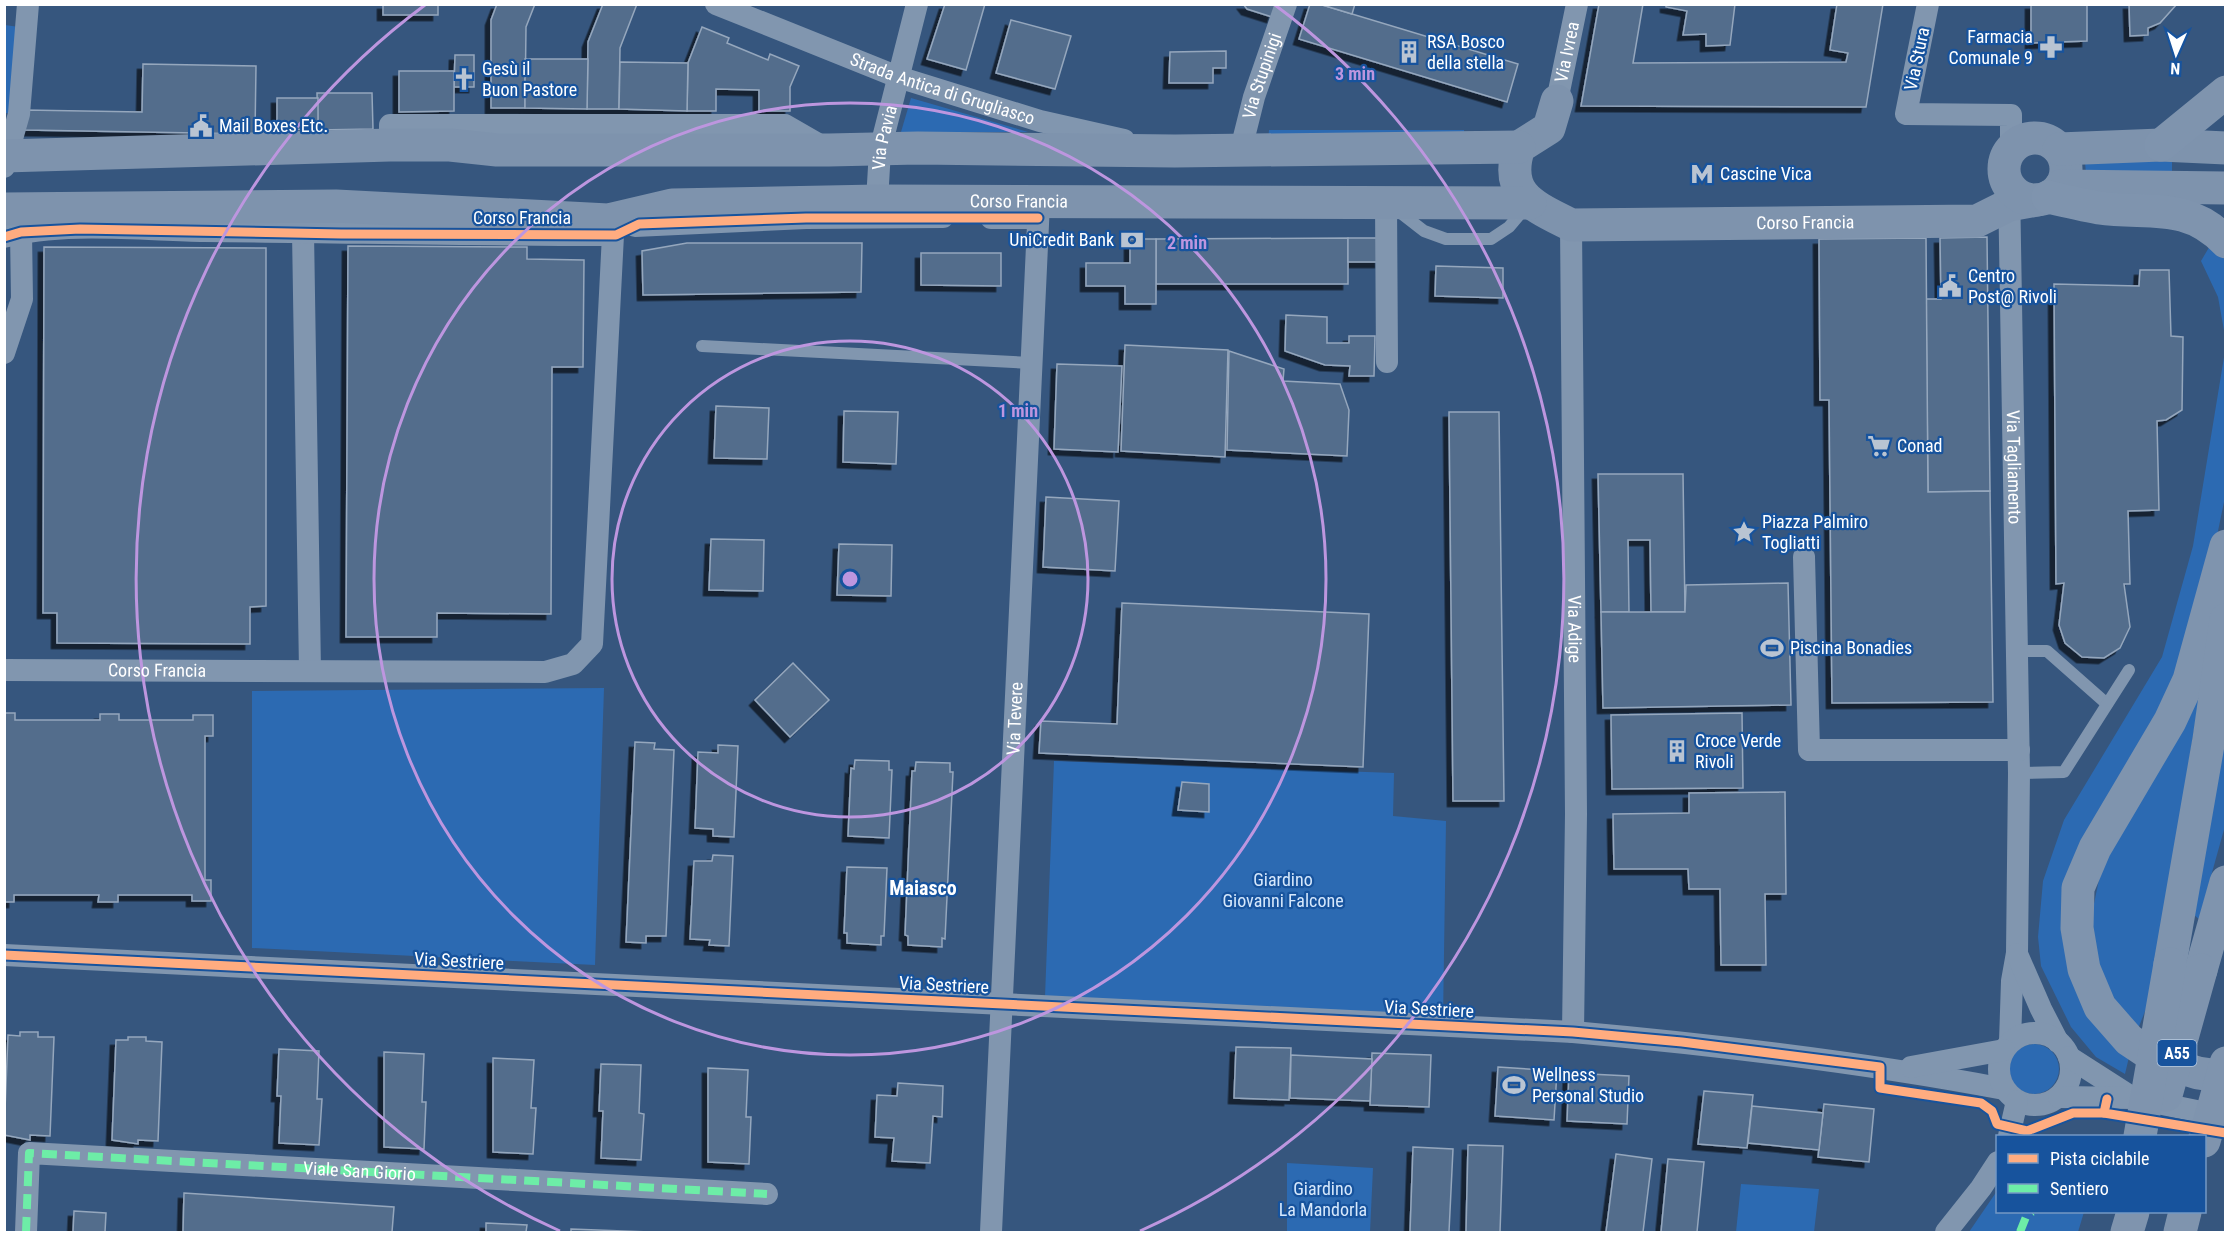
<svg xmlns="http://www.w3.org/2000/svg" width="2230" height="1237" font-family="'Roboto Condensed',sans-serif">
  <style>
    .green { fill: #2c6ab2 }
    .building { fill: #536d8c; stroke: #95a7bd; stroke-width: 1.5; filter: url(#shadow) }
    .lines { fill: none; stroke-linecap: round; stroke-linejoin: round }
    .lane { stroke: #8196af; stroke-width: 12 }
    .street { stroke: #8196af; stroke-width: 22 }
    .primary { stroke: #7e93ad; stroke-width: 33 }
    .highway { stroke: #7f94ae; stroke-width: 33 }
    .highway-bridge { stroke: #7f94ae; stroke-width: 33 }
    .quiet { stroke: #6deda7; stroke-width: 8; stroke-dasharray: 15 8; stroke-linecap: butt }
    .cycleway-casing { stroke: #17539d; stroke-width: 13 }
    .cycleway { stroke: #ffac80; stroke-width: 9 }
    .ring { fill: none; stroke: #bd96df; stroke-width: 3 }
    .labels { text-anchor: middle; stroke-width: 4.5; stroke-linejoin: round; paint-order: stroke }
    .shield { fill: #17539d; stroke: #b9cbe2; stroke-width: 1.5 }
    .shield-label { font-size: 16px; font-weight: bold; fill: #fff }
    .poi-label { font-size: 18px; fill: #fff; stroke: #17539d; text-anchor: start }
    .street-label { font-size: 18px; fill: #fff; stroke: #17539d }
    .park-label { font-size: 18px; fill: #d6e8fc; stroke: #17539d }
    .neighbourhood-label { font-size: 20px; font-weight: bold; fill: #fff; stroke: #17539d }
    .centre { fill: #bd96df; stroke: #17539d; stroke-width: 3 }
    .ring-label { font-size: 18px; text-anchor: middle; font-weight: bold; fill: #bd96df; stroke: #17539d; stroke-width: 4.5; stroke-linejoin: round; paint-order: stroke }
  </style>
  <defs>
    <filter id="shadow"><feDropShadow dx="-5.5" dy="5.5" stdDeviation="0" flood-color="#0009"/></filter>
  </defs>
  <rect width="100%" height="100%" fill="#36567e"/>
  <!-- green -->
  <g class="green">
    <path d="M5,25L26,28L19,114L5,113Z"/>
    <path d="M911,98L1028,132H901Z"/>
    <path d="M1269,130H1464L1465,139L1268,142Z"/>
    <path d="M2172,161V174H2086L2085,162Z"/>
    <path d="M2211,244L2225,260V336L2218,297L2201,261Z"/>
    <path d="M2225,351V497L2201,614L2179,675L2069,885L2129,1057L2125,1074L2096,1057L2071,1027L2041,966L2038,937L2043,881L2064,820L2162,657L2193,546Z"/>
    <path d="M604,688L595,965L252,948V691Z"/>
    <path d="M2199,699L2151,996L2138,1029L2115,1004L2098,964L2090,923L2102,865L2192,703Z"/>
    <path d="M2225,710V826L2199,919L2194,915Z"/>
    <path d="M1054,761L1394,773L1393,816L1446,821L1443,1021L1045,997Z"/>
    <circle cx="2034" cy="1069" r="25"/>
    <path d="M1287,1163L1373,1168L1370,1232H1287Z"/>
    <path d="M1741,1184L1819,1189L1814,1232H1736Z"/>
    <path d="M1997,1191L1998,1212H2084L2078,1232H1969Z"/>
  </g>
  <!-- building -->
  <g class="building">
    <rect x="383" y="4" width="55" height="11"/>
    <path d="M497,4H535L526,27L525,108H491V20Z"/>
    <path d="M603,4H637L620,48L619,109H587L588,42Z"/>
    <path d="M945,4H985L966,70L927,59Z"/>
    <path d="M1243,4H1276L1272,17L1247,9Z"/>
    <path d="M1310,4H1319L1518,64L1507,102L1299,39Z"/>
    <path d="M1319,4H1355L1352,14Z"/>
    <path d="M1599,4H1643L1633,63L1846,62L1848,53L1830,50L1837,4H1883L1866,107L1581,106Z"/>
    <path d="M1666,4H1735L1730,45L1706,46V34L1683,35L1687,11L1666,7Z"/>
    <path d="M2031,4H2087V41L2031,43Z"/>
    <path d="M2129,4H2177L2160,23L2148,28V35L2130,36Z"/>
    <path d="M1011,20L1071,36L1055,89L996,73Z"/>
    <path d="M702,27L729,38L727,43L768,60L770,54L799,66L790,87V111H759V90L716,89V111H687L688,63Z"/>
    <path d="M1226,51V68H1213V83H1169L1170,52Z"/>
    <path d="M455,55H474V87H454Z"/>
    <path d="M525,59H588L587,109L525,108Z"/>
    <path d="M620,62L688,63L687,111L619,109Z"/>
    <path d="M143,64L256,66L255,134L25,130V110L142,112Z"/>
    <path d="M399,71H454V111L399,112Z"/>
    <path d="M317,93H372L373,129L318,130Z"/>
    <path d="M277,98H318V130L277,129Z"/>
    <path d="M1987,237L1990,491L1928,492L1926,299H1941L1940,238Z"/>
    <path d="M1348,238V284H1156V239Z"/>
    <path d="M1348,238H1379L1380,262H1348Z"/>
    <path d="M1926,238L1928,492L1990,491L1993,702L1832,703L1829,400H1820L1819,239Z"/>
    <path d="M1130,239H1156V304H1125V286H1086V263H1130Z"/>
    <path d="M687,243H862L861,292L643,295L642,251Z"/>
    <path d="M348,246L527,247V259L584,260L583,367H552L551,614L437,613V637H346Z"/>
    <path d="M44,247L266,248V606L250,607V644L57,643V613H43Z"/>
    <path d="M921,253H1001V286L921,285Z"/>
    <path d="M1436,266L1503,268V298L1435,296Z"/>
    <path d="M2140,270H2169L2171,336L2183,337L2182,410L2166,420L2157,421L2159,510L2128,511L2130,584H2124L2130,627L2120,648L2104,658L2082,657L2065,643L2059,625L2064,583L2056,584L2054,284L2139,286Z"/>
    <path d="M1286,315L1327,317V343H1349V336H1375L1374,376H1349L1350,366L1325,365L1285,351Z"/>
    <path d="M1125,345L1228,350L1225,457L1121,451Z"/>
    <path d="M1229,351L1284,369L1283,381L1340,384L1349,410L1347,456L1227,450Z"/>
    <path d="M1057,364L1122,366L1118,452L1054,449Z"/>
    <path d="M716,406L769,408L767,459L714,458Z"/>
    <path d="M844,411L898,412L896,464L843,462Z"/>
    <path d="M1449,412H1499L1504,801H1453Z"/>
    <path d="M1598,474H1683L1685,612H1651L1650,540H1628L1629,612H1601Z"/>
    <path d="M1046,497L1119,501L1115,571L1043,567Z"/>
    <path d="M711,539L764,540L763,591L709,590Z"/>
    <path d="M839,544L892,545L891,596L837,595Z"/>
    <path d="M1788,583L1791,705L1603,708L1601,612H1685L1686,585Z"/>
    <path d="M1122,603L1369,614L1363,767L1039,753L1041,721L1117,724Z"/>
    <path d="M793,663L829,700L790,737L755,700Z"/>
    <path d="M4,713H15V720H100V714H119V720H193V715H213V736H205V880H211V901H192V895H118V902H98L99,895H14V902H4Z"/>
    <path d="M1742,713L1743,788L1612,789L1611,715Z"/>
    <path d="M635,742L655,743L654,749L674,750L666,936H646V943L626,942Z"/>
    <path d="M718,745L738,746L734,837L713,836V829L695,828L698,752L718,753Z"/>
    <path d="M855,760L889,761V770H892L889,838L848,836L851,768L854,769Z"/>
    <path d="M916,762L950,763V772H953L945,939L942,938V947L908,945V936L905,935L912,771H915Z"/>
    <path d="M1182,782L1209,784V812L1178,810Z"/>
    <path d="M1785,792L1786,894H1765L1766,965H1721L1720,889H1689L1688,869H1614L1613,814L1689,813V793Z"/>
    <path d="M713,855L733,856L729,946L709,945L710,940L690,939L694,861H712Z"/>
    <path d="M847,867L887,868L884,936H881V945L847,943V933H844Z"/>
    <path d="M20,1032H38V1037H54L50,1136L30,1135V1140L4,1135L8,1035L20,1036Z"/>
    <path d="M128,1037H146V1041L162,1042L158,1141L138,1140V1144L112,1140L116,1040H128Z"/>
    <path d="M1236,1047L1291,1048L1289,1100L1234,1098Z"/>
    <path d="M279,1049L319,1051L317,1099H322L319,1145L279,1143L281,1096H277Z"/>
    <path d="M384,1052L424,1054L422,1102H426L424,1149L384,1147Z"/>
    <path d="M1372,1053L1431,1055L1429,1107L1370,1105Z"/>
    <path d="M1291,1055L1372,1059L1370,1101L1290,1098Z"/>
    <path d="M493,1058L534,1060L531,1108H536L533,1154L493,1152Z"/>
    <path d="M601,1064L641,1065L639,1113L644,1114L641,1160L601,1158L603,1111H599Z"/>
    <path d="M1498,1067L1557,1071L1554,1120L1495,1116Z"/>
    <path d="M708,1068L748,1070L746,1117H751L749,1164L708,1162Z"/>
    <path d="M1569,1073L1629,1076L1627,1124L1567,1121Z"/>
    <path d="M898,1083L943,1086L942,1117L933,1116L930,1163L892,1161L894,1138L875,1137L877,1095L897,1096Z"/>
    <path d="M1704,1091L1753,1095L1747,1148L1698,1144Z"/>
    <path d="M1824,1104L1874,1109L1869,1162L1818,1157Z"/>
    <path d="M1752,1106L1823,1113L1819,1150L1748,1143Z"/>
    <path d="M1468,1145L1503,1146L1500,1232H1466Z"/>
    <path d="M1413,1147L1453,1149L1449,1232H1410Z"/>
    <path d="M1616,1154L1652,1159L1643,1232H1606Z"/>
    <path d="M1668,1159L1704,1162L1697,1232H1661Z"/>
    <path d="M184,1193L394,1207L392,1232H183Z"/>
    <path d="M74,1211L106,1213L105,1232H73Z"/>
    <path d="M486,1223L527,1225L526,1232H486Z"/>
    <path d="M571,1229L650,1232H571Z"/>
  </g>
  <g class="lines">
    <!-- lane -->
    <g class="lane">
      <path d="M1397,210L1424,231L1446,239H1491L1509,227L1526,207"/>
      <path d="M702,346L1031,363"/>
      <path d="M2017,651H2047L2107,704"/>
      <path d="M2019,773L2064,772L2129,670"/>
    </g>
    <!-- street -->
    <g class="street">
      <path id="s1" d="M716,4L898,77L1040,121L1124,140"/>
      <path d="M1928,4L1906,114L2011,115V150"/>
      <path id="s2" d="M1557,101L1577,4"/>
      <path d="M390,145V125H785L825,148"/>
      <path id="s3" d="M1241,149L1254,97L1286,4"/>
      <path d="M4,167L19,114L28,4"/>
      <path id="s4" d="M2009,185L2019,773L2017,953L2012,981L2010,1042"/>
      <path id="s5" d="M877,201L880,150L917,4"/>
      <path d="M1386,202L1387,362"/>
      <path d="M991,218H1038"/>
      <path id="s6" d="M1571,225L1576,814L1573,1032"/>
      <path d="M635,226L806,218L943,217"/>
      <path d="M303,232L310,671"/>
      <path d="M4,237C62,221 143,230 204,231C337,232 470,235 604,235"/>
      <path d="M4,353L22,299L21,232"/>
      <path d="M1804,557L1809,750H2019"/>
      <path id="s7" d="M4,670L545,672L573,664L592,644L613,235"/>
      <path d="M2017,954L2041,1009L2058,1042"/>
      <path d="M4,955L1573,1032C1718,1045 1862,1062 2004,1089"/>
      <circle cx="2035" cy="1069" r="36"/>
      <path d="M2069,1057L2133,1098"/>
      <path d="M1911,1067L2004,1050"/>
      <path d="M2059,1097L2133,1098L2226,1117"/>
      <path d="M2009,1136L2017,1101"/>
      <path d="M26,1232L29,1153L767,1194"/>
      <path id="s8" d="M991,1232L1039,203"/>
      <path d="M1946,1232L1981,1188L1998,1162"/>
    </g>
    <!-- primary -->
    <g class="primary">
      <path id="s9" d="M1557,101L1549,128L1519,147C1503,195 1534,206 1571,225L1977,221L2009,205L2037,200"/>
      <circle cx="2035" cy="169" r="31"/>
      <path d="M2059,149L2161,145L2226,148"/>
      <path d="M4,156L390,145H450L497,150H829L918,148L1175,151L1519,147"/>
      <path d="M2061,186L2226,188"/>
      <path id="s10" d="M4,209L336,206L608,220L672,205L877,201L1530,203"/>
    </g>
    <!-- highway -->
    <g class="highway">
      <path d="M2161,145L2226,92"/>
      <path d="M2048,197C2065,201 2082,205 2099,208C2148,215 2187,201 2226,242"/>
      <path d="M2226,546L2189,680L2170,721L2095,848L2078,888L2077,928L2084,969L2100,1007L2129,1040L2162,1062L2198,1073L2226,1077"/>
      <path d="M2170,964L2209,739L2226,620"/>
      <path d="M2201,970L2226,882"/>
      <path d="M2127,1232L2133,1212"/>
      <path d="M2180,1232L2185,1212"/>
    </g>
    <!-- highway-bridge -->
    <g class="highway-bridge">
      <path d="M2166,1095L2201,970"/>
      <path d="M2140,1136L2170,964"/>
      <path d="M2204,1141L2226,1063"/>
    </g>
    <!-- quiet -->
    <g class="quiet">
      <path id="s11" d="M26,1232L29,1153L767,1194"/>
      <path d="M2020,1232L2026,1217L2032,1212"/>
    </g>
    <!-- cycleway casing -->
    <g class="cycleway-casing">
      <g id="cycleway">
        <path d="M4,237L21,232L80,229L341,234L616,235L639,224L806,218H1038"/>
        <path d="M4,955L1573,1032L1682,1042L1880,1067V1088L1981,1103L1992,1111L1997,1124L2027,1131L2073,1113H2104"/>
        <path d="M2107,1099L2104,1113L2226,1133"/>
      </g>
    </g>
    <!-- cycleway -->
    <use href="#cycleway" class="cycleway"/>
  </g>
  <!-- distance rings -->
  <g class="ring">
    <circle cx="850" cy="579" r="238"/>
    <circle cx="850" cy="579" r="476"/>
    <path d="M560 1231A714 714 0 0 1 425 5M1275 5A714 714 0 0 1 1140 1231"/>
  </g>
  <!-- icons -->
  <defs>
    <g id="pharmacy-bare" transform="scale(1.8)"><path d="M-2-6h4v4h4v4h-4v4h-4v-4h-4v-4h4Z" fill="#b9c4d2" stroke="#17539d" stroke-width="2.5" paint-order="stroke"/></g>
    <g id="building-bare" transform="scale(1.8)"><path d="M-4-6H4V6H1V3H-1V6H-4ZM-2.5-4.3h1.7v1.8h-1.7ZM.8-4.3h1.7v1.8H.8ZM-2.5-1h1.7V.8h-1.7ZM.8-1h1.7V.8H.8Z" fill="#b9c4d2" stroke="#17539d" stroke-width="2.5" paint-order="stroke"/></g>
    <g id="church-bare" transform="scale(1.8)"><path d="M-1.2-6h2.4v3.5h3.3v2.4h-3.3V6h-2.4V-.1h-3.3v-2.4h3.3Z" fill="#b9c4d2" stroke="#17539d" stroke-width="2.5" paint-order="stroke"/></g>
    <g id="civic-bare" transform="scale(1.8)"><path d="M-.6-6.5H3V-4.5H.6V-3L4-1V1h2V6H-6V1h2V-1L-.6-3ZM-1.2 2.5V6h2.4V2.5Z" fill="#b9c4d2" stroke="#17539d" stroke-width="2.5" paint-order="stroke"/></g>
    <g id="metro-bare" transform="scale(1.8)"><path d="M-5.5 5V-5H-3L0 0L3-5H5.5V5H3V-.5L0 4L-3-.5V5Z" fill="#b9c4d2" stroke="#17539d" stroke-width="2.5" paint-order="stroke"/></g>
    <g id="bank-bare" transform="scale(1.8)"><path d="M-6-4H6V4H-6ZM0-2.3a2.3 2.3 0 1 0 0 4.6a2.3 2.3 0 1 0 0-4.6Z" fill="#b9c4d2" stroke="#17539d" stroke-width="2.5" paint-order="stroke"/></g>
    <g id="supermarket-bare" transform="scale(1.8)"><path d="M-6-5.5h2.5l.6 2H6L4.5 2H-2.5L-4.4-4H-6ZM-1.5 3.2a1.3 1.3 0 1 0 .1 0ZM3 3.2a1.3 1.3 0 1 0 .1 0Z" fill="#b9c4d2" stroke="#17539d" stroke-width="2.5" paint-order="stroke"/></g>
    <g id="sight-bare" transform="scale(1.8)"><path d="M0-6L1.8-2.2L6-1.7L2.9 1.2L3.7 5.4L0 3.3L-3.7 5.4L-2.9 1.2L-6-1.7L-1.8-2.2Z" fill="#b9c4d2" stroke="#17539d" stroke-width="2.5" paint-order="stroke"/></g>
    <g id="stadium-bare" transform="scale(1.8)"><path d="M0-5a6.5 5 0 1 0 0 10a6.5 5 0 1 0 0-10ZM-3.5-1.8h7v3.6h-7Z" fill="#b9c4d2" stroke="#17539d" stroke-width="2.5" paint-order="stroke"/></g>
  </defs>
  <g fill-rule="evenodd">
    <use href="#pharmacy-bare" x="2051" y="47"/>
    <use href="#building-bare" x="1409" y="52"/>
    <use href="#church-bare" x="464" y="79"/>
    <use href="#civic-bare" x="201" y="126"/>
    <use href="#metro-bare" x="1702" y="174"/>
    <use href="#bank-bare" x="1132" y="240"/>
    <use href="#civic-bare" x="1950" y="286"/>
    <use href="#supermarket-bare" x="1879" y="446"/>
    <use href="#sight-bare" x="1744" y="532"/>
    <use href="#stadium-bare" x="1772" y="648"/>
    <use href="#building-bare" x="1677" y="751"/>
    <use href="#stadium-bare" x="1514" y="1085"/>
  </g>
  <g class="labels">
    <!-- shield labels -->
    <rect class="shield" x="2157.5" y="1040" width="39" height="26" rx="4.5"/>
    <g class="shield-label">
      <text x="2177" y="1059">A55</text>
    </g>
    <!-- poi labels -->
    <g class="poi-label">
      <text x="2033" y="43" text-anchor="end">Farmacia<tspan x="2033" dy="21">Comunale 9</tspan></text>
      <text x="1427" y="48">RSA Bosco<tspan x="1427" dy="21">della stella</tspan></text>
      <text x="482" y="75">Gesù il<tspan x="482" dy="21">Buon Pastore</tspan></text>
      <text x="219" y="132">Mail Boxes Etc.</text>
      <text x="1720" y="180">Cascine Vica</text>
      <text x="1114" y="246" text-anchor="end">UniCredit Bank</text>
      <text x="1968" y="282">Centro<tspan x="1968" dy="21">Post@ Rivoli</tspan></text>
      <text x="1897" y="452">Conad</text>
      <text x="1762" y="528">Piazza Palmiro<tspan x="1762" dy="21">Togliatti</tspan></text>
      <text x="1790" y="654">Piscina Bonadies</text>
      <text x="1695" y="747">Croce Verde<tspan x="1695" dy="21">Rivoli</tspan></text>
      <text x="1532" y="1081">Wellness<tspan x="1532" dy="21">Personal Studio</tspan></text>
    </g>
    <!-- street labels -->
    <g class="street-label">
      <text dy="6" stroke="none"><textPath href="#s2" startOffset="50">Via Ivrea</textPath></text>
      <text transform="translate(1917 59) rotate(-78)" y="6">Via Stura</text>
      <text dy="6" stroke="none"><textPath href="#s3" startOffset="76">Via Stupinigi</textPath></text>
      <text dy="6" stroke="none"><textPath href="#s1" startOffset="242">Strada Antica di Grugliasco</textPath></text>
      <text dy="6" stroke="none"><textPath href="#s5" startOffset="64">Via Pavia</textPath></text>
      <text dy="6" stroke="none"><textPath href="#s10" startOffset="1017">Corso Francia</textPath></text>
      <text x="522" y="224">Corso Francia</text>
      <text dy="6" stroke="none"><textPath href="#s9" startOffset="405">Corso Francia</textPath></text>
      <text dy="6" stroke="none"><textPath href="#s4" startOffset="282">Via Tagliamento</textPath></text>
      <text dy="6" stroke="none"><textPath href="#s6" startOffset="404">Via Adige</textPath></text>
      <text dy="6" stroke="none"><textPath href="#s7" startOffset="153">Corso Francia</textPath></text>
      <text dy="6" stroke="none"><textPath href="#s8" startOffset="514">Via Tevere</textPath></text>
      <text transform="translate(459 961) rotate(3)" y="6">Via Sestriere</text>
      <text transform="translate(944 985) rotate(3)" y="6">Via Sestriere</text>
      <text transform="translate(1429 1009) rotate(3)" y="6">Via Sestriere</text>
      <text dy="6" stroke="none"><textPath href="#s11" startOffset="410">Viale San Giorio</textPath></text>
    </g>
    <!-- park labels -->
    <g class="park-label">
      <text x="1283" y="886">Giardino<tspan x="1283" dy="21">Giovanni Falcone</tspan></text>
      <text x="1323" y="1195">Giardino<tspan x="1323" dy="21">La Mandorla</tspan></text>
    </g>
    <!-- neighbourhood labels -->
    <g class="neighbourhood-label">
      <text x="923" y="895">Maiasco</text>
    </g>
  </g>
  <circle cx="850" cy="579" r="9" class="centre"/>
  <g class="ring-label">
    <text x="1355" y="80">3 min</text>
    <text x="1187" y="249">2 min</text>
    <text x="1018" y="417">1 min</text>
  </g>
  <!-- border -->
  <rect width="2230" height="1237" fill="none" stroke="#ffffff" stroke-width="12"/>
  <!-- legend -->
  <rect x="1996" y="1135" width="210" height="78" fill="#17539d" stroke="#7498c4" stroke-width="1.5"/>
  <rect x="2008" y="1154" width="30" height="9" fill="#ffac80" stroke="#7498c4" stroke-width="1.5"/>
  <text x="2050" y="1165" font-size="18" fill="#ffffff">Pista ciclabile</text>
  <rect x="2008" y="1184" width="30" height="9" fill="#6deda7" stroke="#7498c4" stroke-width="1.5"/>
  <text x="2050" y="1195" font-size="18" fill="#ffffff">Sentiero</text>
  <!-- north arrow -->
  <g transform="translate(2176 54) rotate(183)" stroke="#17539d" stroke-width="4.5" paint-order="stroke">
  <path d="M0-4.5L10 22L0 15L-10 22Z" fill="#ffffff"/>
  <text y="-9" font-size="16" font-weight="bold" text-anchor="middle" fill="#ffffff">N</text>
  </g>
</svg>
